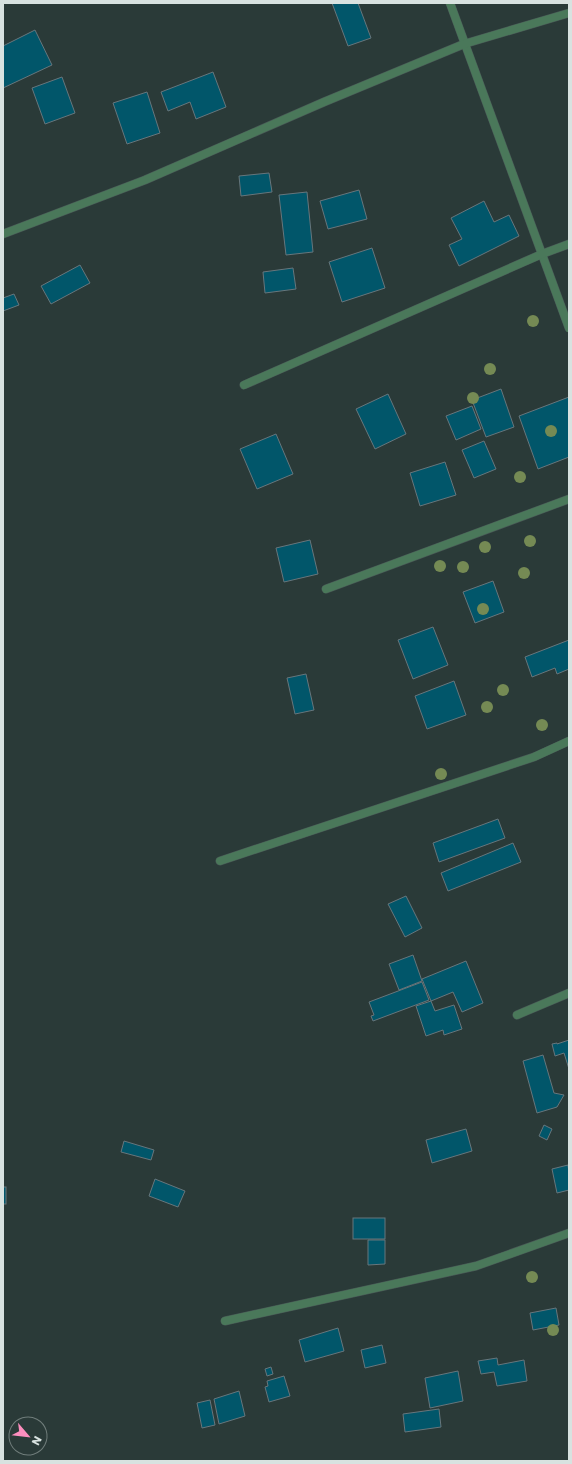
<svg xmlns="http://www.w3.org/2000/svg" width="572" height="1464" font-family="Poppins,sans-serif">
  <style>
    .building { fill: #01566a; stroke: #67767c }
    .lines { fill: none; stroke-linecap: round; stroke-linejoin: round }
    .street-casing { stroke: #495856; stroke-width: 9 }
    .street { stroke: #4a785a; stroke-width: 8 }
    .tree { fill: #758a54 }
  </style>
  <rect width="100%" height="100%" fill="#2a3a38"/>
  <!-- building -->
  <g class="building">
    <path d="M332,3H358L371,38L348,46Z"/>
    <path d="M35,30L52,65L3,88V46Z"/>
    <path d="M213,72L226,107L196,119L190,102L168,111L161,92Z"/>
    <path d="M62,77L75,113L45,124L32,88Z"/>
    <path d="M147,92L160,133L127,144L113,103Z"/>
    <path d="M269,173L272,192L241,196L239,176Z"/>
    <path d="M359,190L367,219L328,229L320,201Z"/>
    <path d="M307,192L313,252L286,255L279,195Z"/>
    <path d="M484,201L494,222L509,215L519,236L459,266L449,245L462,239L451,218Z"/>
    <path d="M372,248L385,288L342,302L329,262Z"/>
    <path d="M80,265L90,283L51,304L41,286Z"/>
    <path d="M293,268L296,289L265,293L263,272Z"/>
    <path d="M14,294L19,305L3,311V298Z"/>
    <path d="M501,389L514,427L486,437L472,400Z"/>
    <path d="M388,394L406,434L375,449L356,409Z"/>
    <path d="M569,397V457L538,469L519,416Z"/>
    <path d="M472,406L481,429L456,440L446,416Z"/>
    <path d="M276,434L293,474L257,489L240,449Z"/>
    <path d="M484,441L496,469L474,478L462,450Z"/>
    <path d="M445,462L456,495L420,506L410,473Z"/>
    <path d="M310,540L318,574L284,582L276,548Z"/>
    <path d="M493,581L504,612L475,623L463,592Z"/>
    <path d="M433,627L448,665L413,679L398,640Z"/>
    <path d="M569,640V669L557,674L555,668L532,677L525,657Z"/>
    <path d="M306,674L314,710L295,714L287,678Z"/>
    <path d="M454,681L466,715L427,729L415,696Z"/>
    <path d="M498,819L505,838L439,862L433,843Z"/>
    <path d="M513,843L521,862L448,891L441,873Z"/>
    <path d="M406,896L422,928L405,937L388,904Z"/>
    <path d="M413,955L422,981L399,990L389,964Z"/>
    <path d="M466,961L483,1003L462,1012L453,992L431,1001L422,979Z"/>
    <path d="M422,982L429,1000L373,1021L371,1016L374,1015L369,1002Z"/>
    <path d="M431,1001L435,1011L454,1005L462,1029L444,1035L443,1030L426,1036L416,1006Z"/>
    <path d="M569,1040V1069L564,1053L555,1056L552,1044L557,1043V1044Z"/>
    <path d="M543,1055L554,1093L564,1095L557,1107L537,1113L523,1061Z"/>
    <path d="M544,1125L552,1129L547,1140L539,1136Z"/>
    <path d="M466,1129L472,1151L432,1163L426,1140Z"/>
    <path d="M124,1141L154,1150L151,1160L121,1152Z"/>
    <path d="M568,1165L569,1173V1190L557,1193L552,1169Z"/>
    <path d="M155,1179L185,1191L178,1207L149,1196Z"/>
    <rect x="3" y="1187" width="3" height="17"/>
    <rect x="353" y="1218" width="32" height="21"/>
    <path d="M368,1240H385V1264L368,1265Z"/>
    <path d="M556,1308L559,1325L533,1330L530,1313Z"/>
    <path d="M338,1328L344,1351L305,1362L299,1340Z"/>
    <path d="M382,1345L386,1363L365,1368L361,1350Z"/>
    <path d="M497,1358L498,1365L524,1360L527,1381L497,1386L494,1372L481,1374L478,1361Z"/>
    <path d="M271,1367L273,1374L267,1376L265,1369Z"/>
    <path d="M458,1371L463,1401L430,1408L425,1378Z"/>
    <path d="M284,1376L290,1396L269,1402L265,1387L268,1386L267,1381Z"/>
    <path d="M239,1391L245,1416L219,1424L214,1399Z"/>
    <path d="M210,1400L215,1425L202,1428L197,1403Z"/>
    <path d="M439,1409L441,1427L405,1432L403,1414Z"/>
  </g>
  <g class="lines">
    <!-- street casing -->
    <g class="street-casing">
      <g id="street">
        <path d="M450,3L569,328"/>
        <path d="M3,234L145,180L324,102L464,44L569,13"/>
        <path d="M244,385L542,254L569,244"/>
        <path d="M326,589L569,499"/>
        <path d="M220,861L534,757L569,741"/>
        <path d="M517,1015L569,993"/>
        <path d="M225,1321L476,1266L569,1233"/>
      </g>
    </g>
    <!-- street -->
    <use href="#street" class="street"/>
  </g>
  <!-- trees -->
  <g class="tree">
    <circle cx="533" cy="321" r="6"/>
    <circle cx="490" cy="369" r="6"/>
    <circle cx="473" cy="398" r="6"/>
    <circle cx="551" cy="431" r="6"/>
    <circle cx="520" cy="477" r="6"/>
    <circle cx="530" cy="541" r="6"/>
    <circle cx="485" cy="547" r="6"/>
    <circle cx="440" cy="566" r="6"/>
    <circle cx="463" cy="567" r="6"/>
    <circle cx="524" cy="573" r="6"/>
    <circle cx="483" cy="609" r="6"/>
    <circle cx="503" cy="690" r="6"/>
    <circle cx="487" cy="707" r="6"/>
    <circle cx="542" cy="725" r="6"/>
    <circle cx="441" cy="774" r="6"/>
    <circle cx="532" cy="1277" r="6"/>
    <circle cx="553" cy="1330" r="6"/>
  </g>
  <!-- border -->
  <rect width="572" height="1464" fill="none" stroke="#d8e2e0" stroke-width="8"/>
  <!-- north arrow -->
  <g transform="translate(28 1436) rotate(118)"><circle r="19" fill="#2a3a38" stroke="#707d7b"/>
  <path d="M0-3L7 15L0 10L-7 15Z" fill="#fd8ebe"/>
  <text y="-6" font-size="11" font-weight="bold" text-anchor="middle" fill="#d8e2e0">N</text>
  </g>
</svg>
